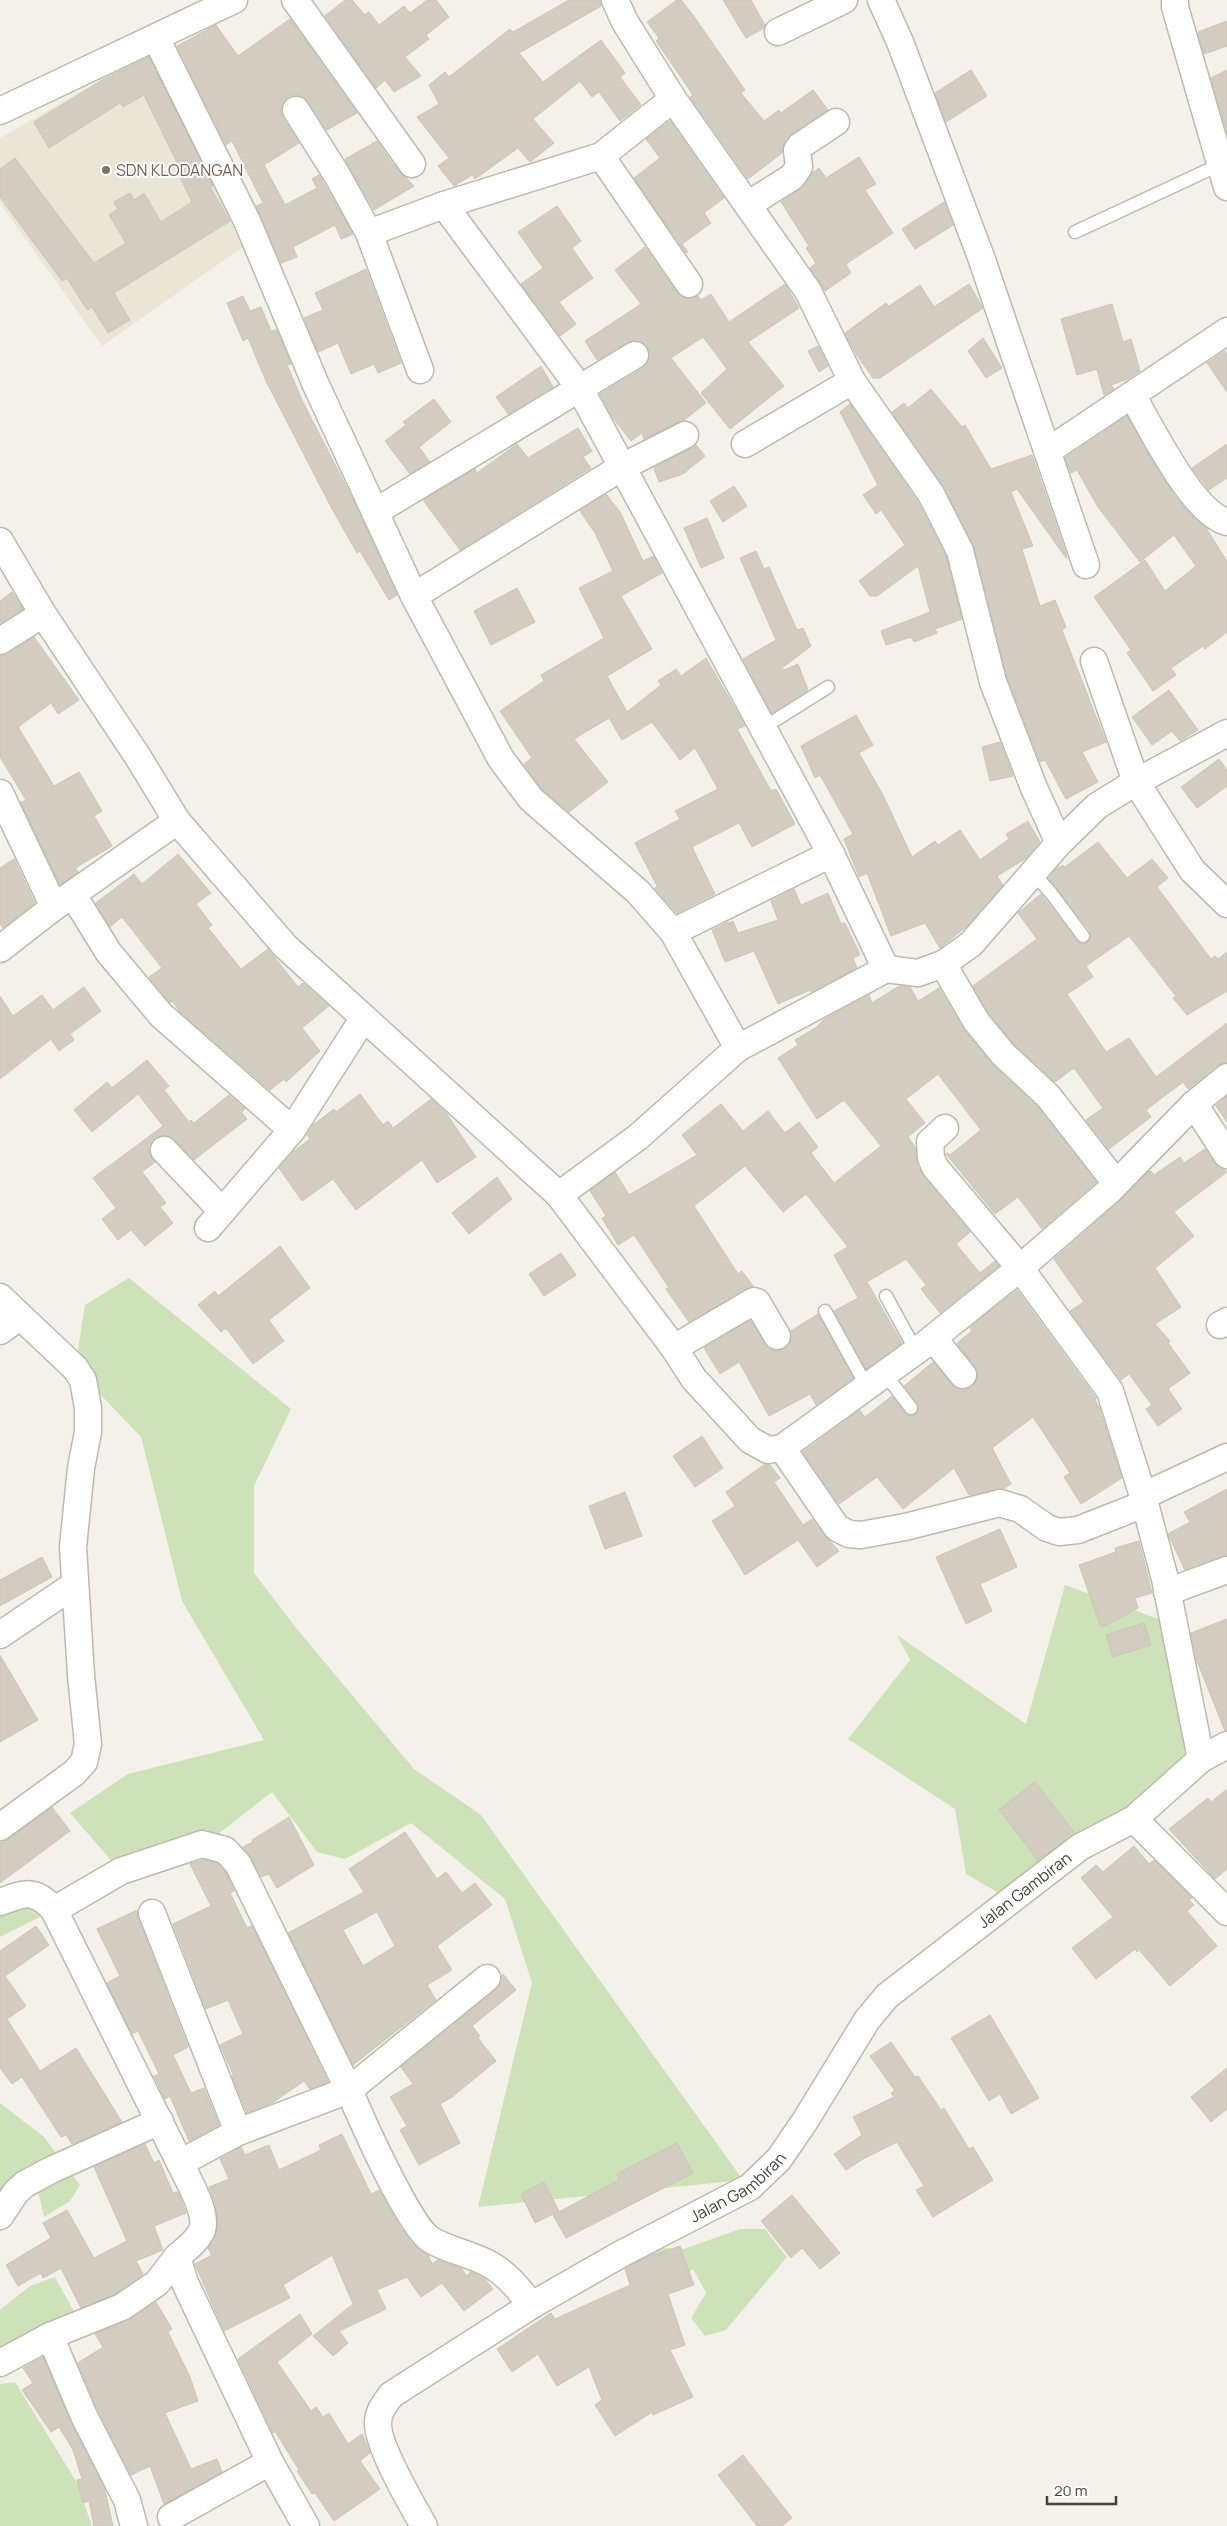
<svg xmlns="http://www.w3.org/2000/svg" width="1227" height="2526" font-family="Manrope,sans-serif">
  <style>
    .education { fill: #eae6d6 }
    .green { fill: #cde2b8 }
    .building { fill: #d3cdc1; stroke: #cdc5b5; fill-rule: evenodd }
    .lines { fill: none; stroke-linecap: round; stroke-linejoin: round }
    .lane-casing { stroke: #beb9ae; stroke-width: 15 }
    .street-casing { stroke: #beb9ae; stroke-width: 29 }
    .lane { stroke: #fff; stroke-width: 12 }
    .street { stroke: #fff; stroke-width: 26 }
    .education-dot { fill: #8d6e63; stroke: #fff; stroke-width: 2 }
    .labels { text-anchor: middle; stroke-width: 4; stroke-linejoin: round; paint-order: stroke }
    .education-label { font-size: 16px; fill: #785e54; stroke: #fff; text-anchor: start }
    .street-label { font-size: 16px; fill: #464239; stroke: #fff }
  </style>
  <rect width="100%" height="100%" fill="#f3f1ea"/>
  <!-- education -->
  <path class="education" d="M152,50L247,244L102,346L0,203V138Z"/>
  <!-- green -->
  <g class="green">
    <path d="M129,1278L291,1409L254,1486V1573L297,1629L414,1769L481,1815L743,2180L478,2207L532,1983L505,1899L411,1823L345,1859L317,1852L272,1792L208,1842L116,1866L70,1813L128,1774L264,1740L182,1601L141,1437L75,1368L85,1305Z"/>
    <path d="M1065,1585L1175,1625L1198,1750L1009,1899L966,1874L955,1809L848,1739L910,1660L897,1635L1026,1724Z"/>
    <path d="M0,1904L54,1910L0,1937Z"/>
    <path d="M0,2103L44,2137L80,2185L70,2201L44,2217L36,2182L20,2193L0,2233Z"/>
    <path d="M740,2229H765L787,2257L726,2330L705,2336L691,2318L706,2293L693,2269L674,2281L649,2262L618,2266L644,2247L684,2249Z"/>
    <path d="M55,2277L77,2317L0,2357V2310L30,2286Z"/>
    <path d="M15,2382L77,2483L92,2526H0V2384Z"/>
  </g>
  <!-- building -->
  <g class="building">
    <path d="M345,0H352L365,15L369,12L379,25L404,6L410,13L427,0H436L449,17L426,35L429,39L405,57L421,76L394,92L385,80L376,88L325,16Z"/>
    <path d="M569,0H600L601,6L519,53L543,82L601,40L625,73L620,77L641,105L620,121L599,92L592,97L580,81L533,119L554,143L530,162L518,148L475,179L472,175L454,186L438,166L449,158L417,117L439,104L429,85L445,72L449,77L510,29L513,32Z"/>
    <path d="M677,0H681L693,15L745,90L741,93L764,121L779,110L781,113L813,90L828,110L791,134L785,142L782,153L748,179L690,97L693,95L656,41L659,38L647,22Z"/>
    <path d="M723,0H751L765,25L764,28L746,38Z"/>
    <path d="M290,19L357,113L327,130L303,97L296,95L288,97L283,103V118L299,143L264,165L285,205L317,188L312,179L319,175L353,234L341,239L335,225L293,247L297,257L281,263L256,206L263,203L232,141L226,145L177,46L216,25L238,56Z"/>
    <path d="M1227,21V46L1204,54L1198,32Z"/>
    <path d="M149,57L213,186L210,187L230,221L114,293L130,320L108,333L92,307L87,310L67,278L62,281L0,197V169L15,158L94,263L126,243L109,215L118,209L114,202L130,193L134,200L144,193L161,222L192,202L179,175L182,173L144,95L123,107L120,103L49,148L34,122L104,79Z"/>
    <path d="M971,70L987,96L946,122L935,93Z"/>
    <path d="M1227,70V133L1211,78Z"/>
    <path d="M670,121L724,198L704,213L711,223L682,244L688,252L686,253L634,178L660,158L646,139Z"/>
    <path d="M377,141L392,163L414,186L374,210L345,159Z"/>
    <path d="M859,157L876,184L865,190L893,233L846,264L851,273L825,291L810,268L816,263L806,248L809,246L781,202L800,189L812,173L819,168L826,178Z"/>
    <path d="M944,202L953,225L915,249L902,229Z"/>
    <path d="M557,206L581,241L572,248L593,278L559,302L576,324L560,336L521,284L543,268L518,232Z"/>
    <path d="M645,247L677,293L690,299L698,296L701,300L711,294L729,322L785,284L799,308L748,342L784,386L730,429L701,393L727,369L703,337L671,358L706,403L684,420L644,439L642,433L631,441L613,418L600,394L643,368L648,362V348L642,342H628L597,360L585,341L641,304L615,270Z"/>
    <path d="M366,269L401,363L378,373L374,364L351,374L338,343L318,352L304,318L323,310L315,293Z"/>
    <path d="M969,284L983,308L880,378H873L856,354L845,333L886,303L889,306L920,285L934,307Z"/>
    <path d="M243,296L250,311L261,307L271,331L277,330L291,364L287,365L302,400L352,498L397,595L389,600L360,551L357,553L331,507L266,381L248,338L243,341L227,303Z"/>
    <path d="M1112,304L1123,342L1131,339L1140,371L1128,379L1111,385L1114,389L1104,395L1097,369L1077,375L1061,319Z"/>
    <path d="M983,338L1002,368L986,378L968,351Z"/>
    <path d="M818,346L828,366L819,372L808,351Z"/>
    <path d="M1225,351L1227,354V392L1207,363Z"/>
    <path d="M541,366L553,387L508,414L496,397Z"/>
    <path d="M931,389L962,427L965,425L991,469L1032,455L1067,557L1066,558L1017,489L1011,492L1033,546L1022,549L1040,606L1055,600L1066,627L1062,630L1106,742L1082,752L1098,782L1066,799L1045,760L1040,762L1007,677L973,544L943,486L892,412L904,403L908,408Z"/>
    <path d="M434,399L451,422L419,447L430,462L410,474L385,441L406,425L403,422Z"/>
    <path d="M850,404L918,502L946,556L962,619L935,629L937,633L914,642L911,637L886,645L881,631L930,612L918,566L877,596H870L859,581L905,545L881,510L876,514L863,495L878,485L840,412Z"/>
    <path d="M1127,416L1174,495L1190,514L1206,528L1227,561V632L1205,649L1203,646L1171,668L1176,675L1153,691L1127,653L1131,650L1094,597L1145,560L1165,591L1196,566L1174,535L1140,562L1098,507L1077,470L1071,473L1065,458Z"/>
    <path d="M578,428L592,451L583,457L591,468L460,550L423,500L475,469L477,473L517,444L528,458Z"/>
    <path d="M1227,444V478L1209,490L1192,468Z"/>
    <path d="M696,445L705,456L683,474L659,482L654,468Z"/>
    <path d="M734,486L747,506L723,522L710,501Z"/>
    <path d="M606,494L620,512L643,561L653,556L662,573L621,596L652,649L607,676L627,712L661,685L658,681L676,669L681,676L706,658L745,726L737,729L771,791L776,789L795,824L752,847L739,823L692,847L715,894L677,913L655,889L657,886L635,843L680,819L675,811L718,789L695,748L680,760L652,722L622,740L609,718L574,739L608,782L569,812L542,789L524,764L532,758L500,711L544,681L541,675L604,638L579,588L613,571L595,533L580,511Z"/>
    <path d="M707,518L724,558L701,568L684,528Z"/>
    <path d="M756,551L764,569L769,567L797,630L803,628L811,646L782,668L784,670L798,664L808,690L772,713L743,659L776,640L740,558Z"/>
    <path d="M517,588L535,622L491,645L474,611Z"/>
    <path d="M12,592L23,609L0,623V601Z"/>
    <path d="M34,637L79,700L58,714L51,703L18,727L54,786L79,772L102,811L94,816L112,846L75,868L78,872L60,885L21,803L26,800L0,757V656L8,654Z"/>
    <path d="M1169,690L1198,730L1180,741L1172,731L1152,745L1132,717Z"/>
    <path d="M856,715L873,745L859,753L883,795L912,857L935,841L938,845L960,830L980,860L1009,839L1006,834L1028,821L1040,842L1025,859L997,876L1003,885L967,926L940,948L925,923L891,936L867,873L859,877L844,839L853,834L820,775L815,778L801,746Z"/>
    <path d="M1000,742L1013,776L990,781L982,747Z"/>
    <path d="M1219,759L1227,770V786L1197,808L1181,787Z"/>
    <path d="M1098,842L1127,878L1152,859L1168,878L1157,887L1211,959L1215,956L1218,959L1227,952V991L1187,1015L1173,998L1176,996L1129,936L1086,966L1093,977L1067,994L1106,1052L1129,1038L1156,1077L1227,1023V1062L1218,1065L1188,1089L1183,1082L1146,1110L1151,1117L1109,1149L1086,1120L1103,1108L1074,1068L1055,1082L1014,1044L988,1012L973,986L1037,939L1018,913L1041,894L1077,941L1083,944L1088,942L1091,936L1090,931L1048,878L1056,869L1063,865L1065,867Z"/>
    <path d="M178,854L211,893L196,904L212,925L208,928L241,969L268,949L298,987L303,983L329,1006L302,1028L320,1051L286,1082L284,1079L270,1090L181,1013L172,1001L170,1003L149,977L162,968L122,917L110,927L96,903L134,874L142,884Z"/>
    <path d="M14,859L35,903L3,928L0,924V868Z"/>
    <path d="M794,889L801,905L828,893L841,924L845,923L860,955L853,958L857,968L811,992L810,990L778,1004L754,951L725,962L712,930L728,922L729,923L733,921L738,933L778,920L771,901Z"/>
    <path d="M899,986L910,987L918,1001L939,988L964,1030L993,1065L1037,1106L1096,1182L1042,1229L1018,1197L995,1214L946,1154L948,1153L950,1155L981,1130L938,1074L906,1099L925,1123L908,1137L915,1147L917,1164L923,1176L970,1232L956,1244L980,1273L995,1261L999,1266L940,1313L921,1289L926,1285L906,1259L867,1282L902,1343L866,1369L834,1311L858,1298L834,1255L848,1247L806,1194L783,1212L745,1166L694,1206L738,1274L742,1271L753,1286L689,1322L666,1289L669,1288L634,1235L618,1245L602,1218L606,1216L590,1191L615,1172L629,1195L697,1155L682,1135L721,1104L743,1131L768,1111L785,1133L799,1122L818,1147L811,1153L834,1183L881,1146L844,1100L817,1119L778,1058L798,1045L795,1040L817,1027L823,1020L869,995L872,1003Z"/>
    <path d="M84,987L101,1011L70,1034L74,1040L59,1051L51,1039L0,1079V996L13,1016L42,995L53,1010Z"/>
    <path d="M147,1060L169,1086L164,1090L189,1122L191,1120L194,1123L229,1095L245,1109L241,1112L247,1119L194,1160L169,1136H160L153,1140L149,1153L155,1162L142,1172L166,1203L160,1207L173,1223L145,1246L131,1230L118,1240L102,1219L116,1208L93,1178L163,1126L138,1094L92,1132L74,1110L107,1082L112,1088Z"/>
    <path d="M360,1094L383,1125L388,1121L393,1128L431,1099L446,1113L476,1157L437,1183L422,1160L356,1210L333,1179L302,1201L279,1168L294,1151L310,1139L307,1135L313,1125L334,1109L336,1112Z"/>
    <path d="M1227,1096V1122L1216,1106Z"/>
    <path d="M1205,1149L1215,1164L1227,1172L1174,1212L1194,1236L1155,1268L1181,1307L1155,1324L1170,1341L1168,1343L1190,1373L1168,1389L1182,1409L1158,1426L1146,1409L1152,1405L1129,1374L1121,1380L1070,1311L1084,1302L1054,1259L1119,1202L1148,1172L1151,1171L1154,1175L1180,1157L1184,1163Z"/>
    <path d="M497,1177L512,1199L469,1234L452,1213Z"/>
    <path d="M280,1246L310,1288L269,1320L284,1341L253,1364L226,1328L221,1332L198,1305L215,1291L218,1296Z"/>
    <path d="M561,1253L576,1275L544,1296L529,1274Z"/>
    <path d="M1017,1290L1096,1398L1095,1400L1099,1407L1122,1478L1081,1504L1064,1477L1070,1473L1033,1417L992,1448L1011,1484L1003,1489L969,1495L954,1468L903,1509L877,1477L839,1504L803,1452L860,1410L865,1417L892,1396L905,1413L912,1416L916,1415L919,1406L904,1386L933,1362L957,1389L965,1390L972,1387L977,1380L978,1372L957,1343L972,1331L970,1327Z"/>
    <path d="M818,1314L853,1378L816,1405L810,1394L769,1416L739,1362L720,1374L704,1348L750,1320L769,1349L777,1351L784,1349L790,1343L791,1331Z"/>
    <path d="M702,1436L723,1468L695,1487L673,1456Z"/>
    <path d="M765,1464L770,1465L780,1478L774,1482L803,1525L812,1519L825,1536L839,1551L817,1567L798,1540L745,1575L712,1521L735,1506L726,1492Z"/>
    <path d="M1227,1489V1555L1185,1570L1168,1534L1190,1522L1184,1512Z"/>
    <path d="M625,1492L642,1536L605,1549L589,1506Z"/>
    <path d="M1000,1529L1017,1567L980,1584L992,1611L966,1624L936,1557Z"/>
    <path d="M1139,1541L1152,1593L1135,1598L1138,1608L1103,1627L1100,1625L1079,1565L1116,1552L1115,1548Z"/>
    <path d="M42,1557L52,1577L0,1606V1580Z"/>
    <path d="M1227,1619V1730L1225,1731L1197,1661L1191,1633Z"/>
    <path d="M1144,1623L1151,1645L1113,1657L1106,1635Z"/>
    <path d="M0,1655L38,1720L0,1742Z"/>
    <path d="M1035,1782L1075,1833L1038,1860L999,1810Z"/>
    <path d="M1227,1789V1869L1215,1879L1169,1829L1208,1798L1211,1802Z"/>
    <path d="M52,1807L70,1831L0,1883V1843L9,1839Z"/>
    <path d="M289,1817L314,1865L277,1888L269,1874L261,1877L251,1857L243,1847L253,1842L252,1840Z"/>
    <path d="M405,1832L437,1879L446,1872L462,1893L475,1883L492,1905L437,1946L452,1970L427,1985L436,2000L353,2065L288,1933L364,1892L349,1869ZM377,1912L395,1946L363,1966L343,1930Z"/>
    <path d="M1134,1846L1149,1864L1154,1860L1192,1898L1189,1900L1194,1905L1187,1911L1217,1946L1170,1986L1139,1950L1137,1952L1135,1949L1096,1979L1072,1948L1113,1917L1081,1878L1096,1865L1103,1872Z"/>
    <path d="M203,1860L217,1863L226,1873L234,1891L230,1893L247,1928L252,1926L328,2082L310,2089L304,2081L272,2103L247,2113L232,2076H234L220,2045L243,2034L228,2000L206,2009L173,1924L211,1906L190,1864Z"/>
    <path d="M137,1910L138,1918L188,2047L173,2055L191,2093L204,2088L219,2125L189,2141L170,2096L165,2099L154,2076L159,2074L138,2031L132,2034L107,1983L120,1976L97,1929Z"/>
    <path d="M36,1926L49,1945L5,1976L26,2006L7,2019L40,2071L76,2048L122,2122L72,2144L66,2135L61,2137L22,2077L12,2084L0,2068V1951Z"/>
    <path d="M503,1974L516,1990L472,2026L480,2036L478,2038L496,2061L452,2097L440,2104L460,2143L419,2165L400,2130L407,2126L390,2097L413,2084L401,2067L496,1990Z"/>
    <path d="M990,2015L1039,2098L1011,2114L1000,2094L989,2101L951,2038Z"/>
    <path d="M891,2042L915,2077L918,2076L941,2110L944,2108L969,2149L973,2147L993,2180L933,2217L916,2190L924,2186L897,2142L863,2159L846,2170L834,2154L862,2135L853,2117L894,2097L891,2093L895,2091L870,2056Z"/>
    <path d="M1227,2068V2109L1211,2122L1191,2097Z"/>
    <path d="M342,2134L371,2194L379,2190L400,2227L411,2242L428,2255L432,2264L438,2260L462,2269L466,2276L471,2272L485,2279L493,2289L464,2311L442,2283L421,2297L407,2277L377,2290L386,2309L339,2331L348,2343L333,2356L313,2336L353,2304L332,2255L283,2285L290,2298L224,2331L195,2264L212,2255L208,2248L215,2236L218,2224L215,2203L209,2187L229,2179L220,2159L241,2147L245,2155L269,2145L279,2170L321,2150L319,2145Z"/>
    <path d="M677,2143L693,2173L566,2238L553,2215L619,2180L617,2174Z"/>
    <path d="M145,2144L154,2163L159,2160L173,2193L178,2192L186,2213L154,2226L163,2250L136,2261L143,2274L115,2294L81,2308L61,2268L43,2278L41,2273L18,2286L6,2265L51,2238L43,2223L67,2210L94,2258L127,2241L94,2167Z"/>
    <path d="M544,2182L559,2211L535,2223L521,2194Z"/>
    <path d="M792,2195L840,2253L820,2269L802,2248L791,2258L761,2221Z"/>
    <path d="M680,2246L694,2285L668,2294L685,2345L670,2350L693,2397L653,2415L652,2412L615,2436L595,2405L602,2400L589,2367L557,2386L538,2354L512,2372L497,2349L551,2313L555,2319L630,2285L625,2269L645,2258Z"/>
    <path d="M156,2302L172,2329L168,2332L190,2377L198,2401L165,2413L191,2469L217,2459L222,2472L164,2504L150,2466L131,2475L98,2410L78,2363L103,2347L95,2334L128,2321Z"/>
    <path d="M300,2314L312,2334L277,2362L311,2411L316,2407L323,2417L329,2413L348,2444L362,2434L370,2453L360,2461L380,2489L334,2521L315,2493L312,2494L297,2471L299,2470L275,2431L273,2433L238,2359Z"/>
    <path d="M43,2357L71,2423L105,2490L113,2526H94L89,2501L83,2503L77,2480L82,2479L73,2450L59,2427L51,2432L22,2390L33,2383L23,2368Z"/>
    <path d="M743,2455L792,2518L782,2526H757L718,2475Z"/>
  </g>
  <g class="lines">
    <!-- lane casing -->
    <g class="lane-casing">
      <g id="lane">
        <path d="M1075,232L1221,164"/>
        <path d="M763,728L828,687"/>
        <path d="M1033,873L1051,893L1083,936"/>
        <path d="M886,1296L916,1351"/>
        <path d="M825,1311L867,1387"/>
        <path d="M885,1374L911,1408"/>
      </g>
    </g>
    <!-- street casing -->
    <g class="street-casing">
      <g id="street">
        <path d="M295,0L412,164"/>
        <path d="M615,0L625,22L673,99L808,291L852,381L931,494L960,551L993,682L1034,788L1059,843"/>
        <path d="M881,0L900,42L981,257L1086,565"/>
        <path d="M1175,0V7L1227,187"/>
        <path d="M778,32L844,0"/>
        <path d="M156,38L247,221L316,385L414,596L501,759L531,799L638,892L673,932L738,1048"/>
        <path d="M296,110L337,175L369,233L444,205L601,156L673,99"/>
        <path d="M0,111L234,0"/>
        <path d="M601,156L689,284"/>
        <path d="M749,204L792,177L799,167L797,150L800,146L836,122"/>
        <path d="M444,205L579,387L831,854L886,969"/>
        <path d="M369,233L420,370"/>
        <path d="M1132,395C1151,427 1192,513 1227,522"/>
        <path d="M745,444L852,381"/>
        <path d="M1048,451L1227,331"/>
        <path d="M375,512L635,355"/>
        <path d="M0,541L43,614L138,757L177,821L285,946L559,1195L674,1348L694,1379L750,1440L768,1450L782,1448L923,1346L1020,1268L1109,1191L1194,1104L1227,1077"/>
        <path d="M414,596L622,467L685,435"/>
        <path d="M0,641L43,614"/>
        <path d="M1094,661L1136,782L1192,870L1227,904"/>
        <path d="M0,793L54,907"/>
        <path d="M73,895L109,953L161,1015L292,1130"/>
        <path d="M673,932L831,854"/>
        <path d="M0,949L54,907L177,821"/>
        <path d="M943,964L976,1021L1003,1054L1048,1096L1116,1183"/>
        <path d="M1194,1104L1227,1155"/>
        <path d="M945,1128L930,1142L931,1158L935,1167L1020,1268L1110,1391L1143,1496L1165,1579L1201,1759"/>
        <path d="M164,1150L222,1211"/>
        <path d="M559,1195L638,1137L738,1048L886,969L918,973L943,964L971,944L1059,843L1097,806L1136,782L1227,733"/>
        <path d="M208,1228L292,1130L363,1019"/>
        <path d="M0,1297L75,1368L83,1380L88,1408V1432L81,1468L73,1547L81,1675L88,1744L84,1762L74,1773L0,1827"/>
        <path d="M1220,1325L1227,1321"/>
        <path d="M0,1331L19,1317"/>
        <path d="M933,1338L963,1375"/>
        <path d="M674,1348L754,1301L757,1302L777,1336"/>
        <path d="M782,1448L837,1528L849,1534L861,1535L905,1527L1000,1503L1020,1509L1047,1528L1059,1532L1078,1530L1144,1504"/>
        <path d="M1143,1496L1227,1457"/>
        <path d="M1167,1592L1227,1570"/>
        <path d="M0,1635L74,1585"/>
        <path d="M1134,1819L1227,1912"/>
        <path d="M0,1902C25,1893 35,1888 54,1910L180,2163L238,2132L349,2090C361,2118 409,2227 431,2240C450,2251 472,2254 491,2265C508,2275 519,2290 532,2305"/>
        <path d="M54,1910L121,1871L202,1844L225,1850L238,1864L349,2090L487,1978"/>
        <path d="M152,1913L238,2132"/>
        <path d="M180,2163C187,2178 210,2216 201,2232C196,2242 186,2249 177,2257L185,2283L270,2462L306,2526"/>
        <path d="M0,2216L16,2192L25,2184L51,2170L160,2121"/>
        <path d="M50,2336L84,2416L127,2500L134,2526"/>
        <path d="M0,2363L50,2336L122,2307L157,2283L177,2257"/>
        <path d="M171,2517L270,2462"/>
        <path id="s1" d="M424,2526C412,2505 377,2445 378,2423C378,2411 385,2404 391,2395L532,2305L621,2254L750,2187L779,2159L805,2121L867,2020L887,1996L1080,1847L1134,1819L1201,1759L1227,1745"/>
      </g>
    </g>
    <!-- lane -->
    <use href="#lane" class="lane"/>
    <!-- street -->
    <use href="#street" class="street"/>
  </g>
  <!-- markers -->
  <circle class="education-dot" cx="106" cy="170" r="5"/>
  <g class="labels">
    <!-- education labels -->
    <g class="education-label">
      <text x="116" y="176">SDN KLODANGAN</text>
    </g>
    <!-- street labels -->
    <g class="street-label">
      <text dy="6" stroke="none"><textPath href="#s1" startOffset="970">Jalan Gambiran</textPath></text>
      <text dy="6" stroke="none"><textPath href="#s1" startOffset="550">Jalan Gambiran</textPath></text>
    </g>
  </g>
  <!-- scale -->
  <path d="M1047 2496v8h69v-8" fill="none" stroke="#464239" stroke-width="2.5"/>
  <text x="1054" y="2496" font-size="15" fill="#464239" stroke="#ffffff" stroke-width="4" paint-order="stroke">20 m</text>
</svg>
